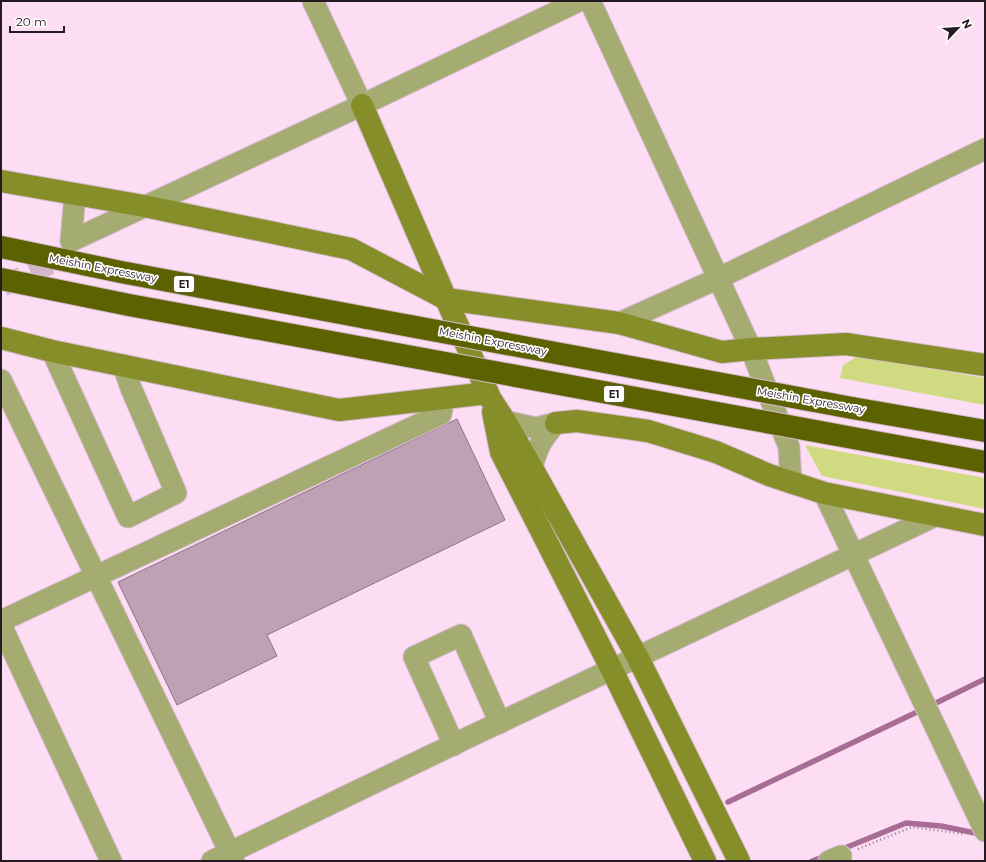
<svg xmlns="http://www.w3.org/2000/svg" width="986" height="862" font-family="Montserrat,sans-serif">
  <style>
    .green { fill: #d0da81 }
    .lines { fill: none; stroke-linecap: round; stroke-linejoin: round }
    .stream { stroke: #a86d97; stroke-width: 5.5 }
    .building { fill: #bfa1b6; stroke: #8f7387 }
    .street-tunnel { stroke: #d2b6c9; stroke-width: 21; stroke-dasharray: 21 10; stroke-linecap: butt }
    .street-casing { stroke: #d6bacd; stroke-width: 23 }
    .secondary-casing { stroke: #d6bacd; stroke-width: 24 }
    .highway-casing { stroke: #d6bacd; stroke-width: 24 }
    .path { stroke: #927c8b; stroke-width: 2.5; stroke-dasharray: 1 3; stroke-linecap: butt }
    .street { stroke: #a5ac71; stroke-width: 21 }
    .secondary { stroke: #868e29; stroke-width: 22 }
    .highway { stroke: #5c6200; stroke-width: 22 }
    .highway-bridge-casing { stroke: #d6bacd; stroke-width: 24; stroke-linecap: butt }
    .highway-bridge { stroke: #5c6200; stroke-width: 22 }
    .labels { text-anchor: middle; stroke-width: 3.5; stroke-linejoin: round; paint-order: stroke }
    .shield { fill: #fff; stroke: #665f64; stroke-width: 1 }
    .shield-label { font-size: 10px; font-weight: bold; fill: #251a21 }
    .street-label { font-size: 11px; fill: #251a21; stroke: #fff }
  </style>
  <rect width="100%" height="100%" fill="#fdddf3"/>
  <!-- green -->
  <g class="green">
    <path d="M858,356L985,378V405L840,378L843,365Z"/>
    <path d="M805,445L985,478V509L822,476Z"/>
  </g>
  <g class="lines">
    <!-- stream -->
    <g class="stream">
      <path d="M932,705L985,679"/>
      <path d="M728,802L915,713"/>
      <path d="M840,850L906,823L941,826L975,833"/>
      <path d="M812,861L825,856"/>
    </g>
  </g>
  <!-- building -->
  <path class="building" d="M457,419L505,520L267,635L277,656L177,705L118,582Z"/>
  <g class="lines">
    <!-- street-tunnel -->
    <path class="street-tunnel" d="M3,286L85,247"/>
    <!-- street casing -->
    <g class="street-casing">
      <g id="street">
        <path d="M313,1L362,105"/>
        <path d="M590,1L751,349L789,447L791,483"/>
        <path d="M71,241L362,105L579,1"/>
        <path d="M71,241L75,194"/>
        <path d="M619,323L719,278L985,149"/>
        <path d="M52,351L128,517L176,493L131,388L123,365"/>
        <path d="M1,380L234,861"/>
        <path d="M505,421L536,428L556,423"/>
        <path d="M532,468C537,447 542,439 556,423"/>
        <path d="M824,493L985,831"/>
        <path d="M1,621L441,414L444,398"/>
        <path d="M1,625L111,861"/>
        <path d="M454,745L414,657L461,635L500,723"/>
        <path d="M212,861L469,737L935,516"/>
        <path d="M829,861L841,856"/>
      </g>
    </g>
    <!-- secondary casing -->
    <g class="secondary-casing">
      <g id="secondary">
        <path d="M362,105L446,299L490,398L505,421L532,468L638,658L739,861"/>
        <path d="M1,181L144,206L351,249L446,299L619,323L722,352L751,349L846,344L985,365"/>
        <path d="M1,338L52,351L339,410L488,393"/>
        <path d="M493,412L501,452L612,670L705,861"/>
        <path d="M556,423L577,421L648,431L716,452L769,475L824,493L985,525"/>
      </g>
    </g>
    <!-- highway casing -->
    <g class="highway-casing">
      <g id="highway">
        <path d="M1,247L121,272L367,318"/>
        <path d="M1,279L129,305L364,348"/>
        <path d="M852,408L985,431"/>
        <path d="M864,440L985,462"/>
      </g>
    </g>
    <!-- path -->
    <path class="path" d="M858,849L912,827L965,834"/>
    <!-- street -->
    <use href="#street" class="street"/>
    <!-- secondary -->
    <use href="#secondary" class="secondary"/>
    <!-- highway -->
    <use href="#highway" class="highway"/>
    <!-- highway-bridge casing -->
    <g class="highway-bridge-casing">
      <g id="highway-bridge">
        <path d="M367,318L852,408"/>
        <path d="M364,348L864,440"/>
      </g>
    </g>
    <!-- highway-bridge -->
    <use href="#highway-bridge" class="highway-bridge"/>
  </g>
  <g class="labels">
    <!-- shield labels -->
    <g class="shield">
      <rect x="174" y="276" width="20" height="16" rx="3"/>
      <rect x="604" y="386" width="20" height="16" rx="3"/>
    </g>
    <g class="shield-label">
      <text x="184" y="288">E1</text>
      <text x="614" y="398">E1</text>
    </g>
    <!-- street labels -->
    <g class="street-label">
      <text transform="translate(103 268) rotate(11)" y="4">Meishin Expressway</text>
      <text transform="translate(493 341) rotate(11)" y="4">Meishin Expressway</text>
      <text transform="translate(811 400) rotate(10)" y="4">Meishin Expressway</text>
    </g>
  </g>
  <!-- border -->
  <rect width="986" height="862" fill="none" stroke="#251a21" stroke-width="4"/>
  <!-- north arrow -->
  <g transform="translate(958 28) rotate(65)" stroke="#ffffff" stroke-width="3" paint-order="stroke">
  <path d="M0-3L7 15L0 10L-7 15Z" fill="#251a21"/>
  <text y="-6" font-size="11" font-weight="bold" text-anchor="middle" fill="#251a21">N</text>
  </g>
  <!-- scale -->
  <path d="M10 26v6h54v-6" fill="none" stroke="#251a21" stroke-width="2"/>
  <text x="16" y="26" font-size="12" fill="#251a21" stroke="#ffffff" stroke-width="3" paint-order="stroke">20 m</text>
</svg>
